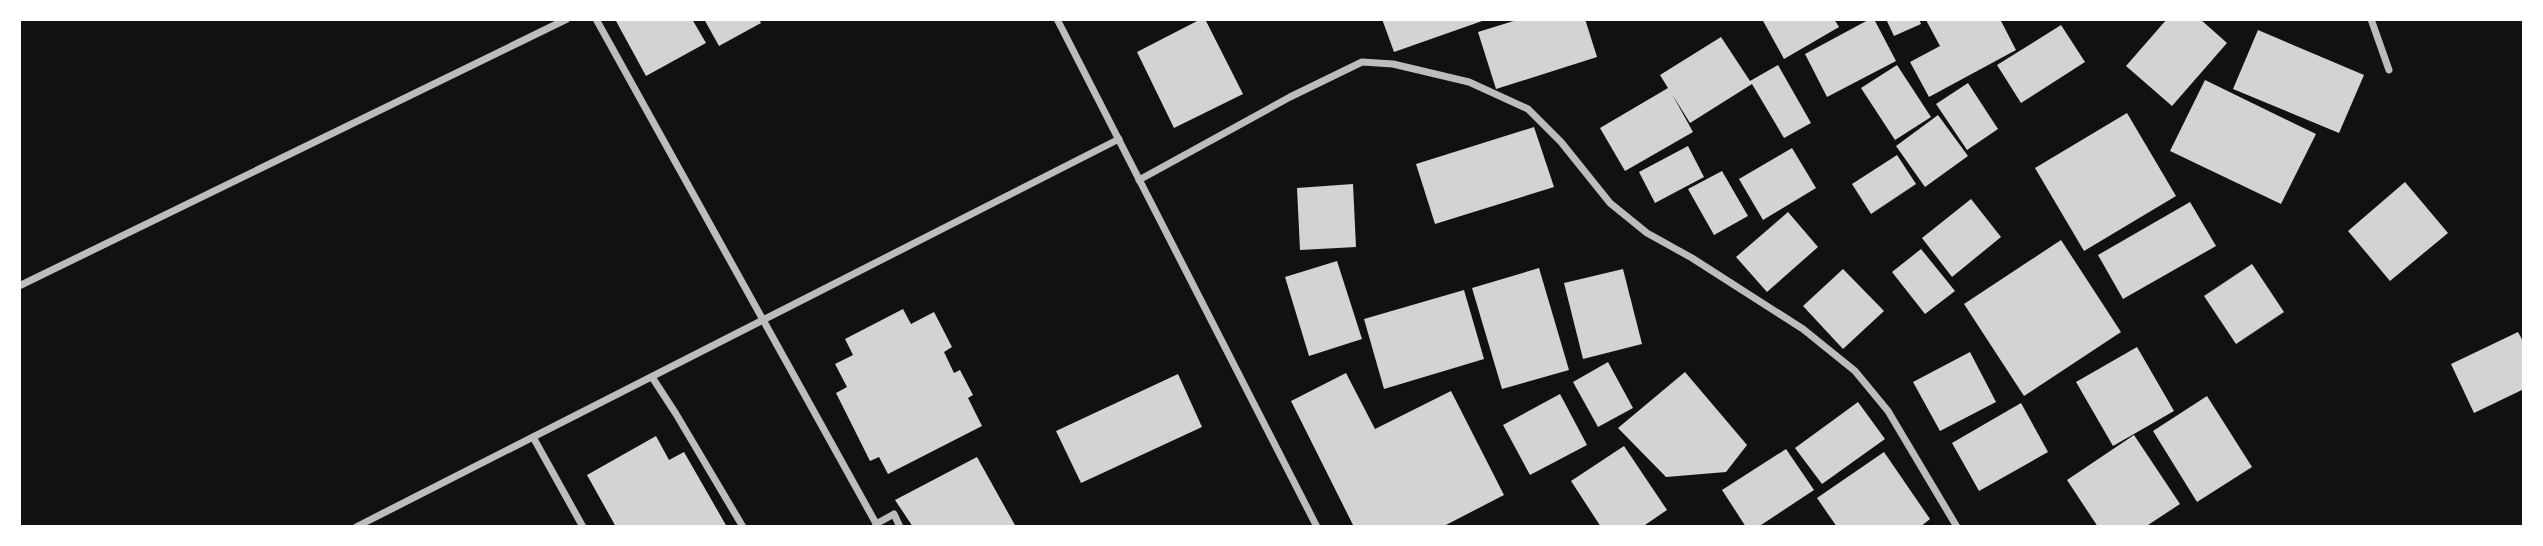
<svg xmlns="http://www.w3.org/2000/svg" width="2543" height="546" font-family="'Exo 2',sans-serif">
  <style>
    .building { fill: #d3d3d3 }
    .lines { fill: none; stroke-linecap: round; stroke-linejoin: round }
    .minor { stroke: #bcbcbc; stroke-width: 7 }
  </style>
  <rect width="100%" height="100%" fill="#111"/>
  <!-- building -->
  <g class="building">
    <path d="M619,19H692L706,43L646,76L616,21Z"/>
    <path d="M704,19H759L761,23L719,46Z"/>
    <path d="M1201,19H1205L1243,94L1174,128L1137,52Z"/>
    <path d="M1382,19H1485V20L1394,52Z"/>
    <path d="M1520,19H1585L1597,57L1496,89L1478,32Z"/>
    <path d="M1762,19H1834L1839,27L1784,59Z"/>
    <path d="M1870,19H1874L1896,61L1827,97L1805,54Z"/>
    <path d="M1886,19H1919L1921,24L1894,36Z"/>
    <path d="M1928,19H2000L2016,50L1929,97L1910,62L1940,46L1926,20Z"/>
    <path d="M2167,19H2200L2227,43L2172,106L2126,66Z"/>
    <path d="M2061,25L2085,62L2021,103L1997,65Z"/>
    <path d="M2258,30L2364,75L2339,133L2233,89Z"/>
    <path d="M1721,37L1750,81L1778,65L1811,123L1784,138L1752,84L1690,123L1672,94L1693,132L1625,171L1600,128L1668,88L1660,75Z"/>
    <path d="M1897,65L1931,117L1895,140L1861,88Z"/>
    <path d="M2205,80L2316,134L2281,204L2170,151Z"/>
    <path d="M1968,83L1998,129L1967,150L1936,104Z"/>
    <path d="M2127,113L2176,196L2084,251L2035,168Z"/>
    <path d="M1938,115L1968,156L1925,187L1896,146Z"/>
    <path d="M1534,127L1554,187L1435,224L1416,164Z"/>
    <path d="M1688,146L1704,177L1655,203L1639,172Z"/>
    <path d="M1792,148L1816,188L1763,220L1739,179Z"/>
    <path d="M1897,155L1916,184L1871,214L1852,184Z"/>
    <path d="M1722,171L1748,216L1714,235L1688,189Z"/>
    <path d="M2405,182L2448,233L2390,281L2348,231Z"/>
    <path d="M1353,184L1356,247L1300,250L1297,188Z"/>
    <path d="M1971,199L2001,237L1952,277L1922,238Z"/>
    <path d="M2190,202L2216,246L2123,299L2098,255Z"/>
    <path d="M1788,212L1818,247L1767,292L1736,257Z"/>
    <path d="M2061,240L2121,332L2024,396L1964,304Z"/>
    <path d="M1921,249L1955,291L1925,314L1892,272Z"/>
    <path d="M1337,261L1362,339L1309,356L1285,277Z"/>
    <path d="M2252,264L2284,312L2236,344L2204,296Z"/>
    <path d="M1539,268L1569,370L1502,389L1472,288Z"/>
    <path d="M1623,269L1642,344L1583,359L1564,283Z"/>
    <path d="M1843,269L1884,311L1843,349L1803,306Z"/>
    <path d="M1464,290L1484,359L1384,389L1364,319Z"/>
    <path d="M903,309L911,324L934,312L952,347L944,352L954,373L960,370L973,395L968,398L982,426L888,474L879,457L870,461L836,393L847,387L835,364L853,355L845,339Z"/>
    <path d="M2518,332L2524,343V389L2474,413L2451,364Z"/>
    <path d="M2137,347L2174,411L2113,446L2076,382Z"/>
    <path d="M1970,352L1996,402L1940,431L1913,382Z"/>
    <path d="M1608,362L1633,408L1598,427L1573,382Z"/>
    <path d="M1685,372L1747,445L1726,472L1666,477L1618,428Z"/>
    <path d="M1346,373L1375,429L1451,391L1504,495L1442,527H1354L1291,401Z"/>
    <path d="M1178,374L1202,427L1081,483L1056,431Z"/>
    <path d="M1560,394L1587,445L1530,475L1503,425Z"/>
    <path d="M2207,396L2252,467L2197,502L2153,431Z"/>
    <path d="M1858,402L1885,439L1822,484L1795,448Z"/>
    <path d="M2021,403L2048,452L1979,491L1952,443Z"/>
    <path d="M2134,435L2180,504L2145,527H2098L2067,480Z"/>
    <path d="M656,436L669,460L684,452L727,527H616L587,475Z"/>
    <path d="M1624,446L1667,510L1642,527H1601L1571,481Z"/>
    <path d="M1786,449L1814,490L1758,527H1746L1722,490Z"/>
    <path d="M1884,452L1930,519L1920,527H1837L1817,498Z"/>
    <path d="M977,457L1016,527H913L895,500Z"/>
  </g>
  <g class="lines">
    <!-- minor -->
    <g class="minor">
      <path d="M596,19L878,527"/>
      <path d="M1057,19L1317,527"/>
      <path d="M2371,19L2389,70"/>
      <path d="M1139,180L1290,97L1362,62L1393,64L1469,82L1528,109L1561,142L1610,203L1647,233L1692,258L1803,329L1855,371L1888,411L1957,527"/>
      <path d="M19,286L567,19"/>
      <path d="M652,377L676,414L743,527"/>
      <path d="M533,437L583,527"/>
      <path d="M876,524L894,514L900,527"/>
      <path d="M356,527L1119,139"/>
    </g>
  </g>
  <!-- border -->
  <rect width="2543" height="546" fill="none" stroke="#ffffff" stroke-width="42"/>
</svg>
